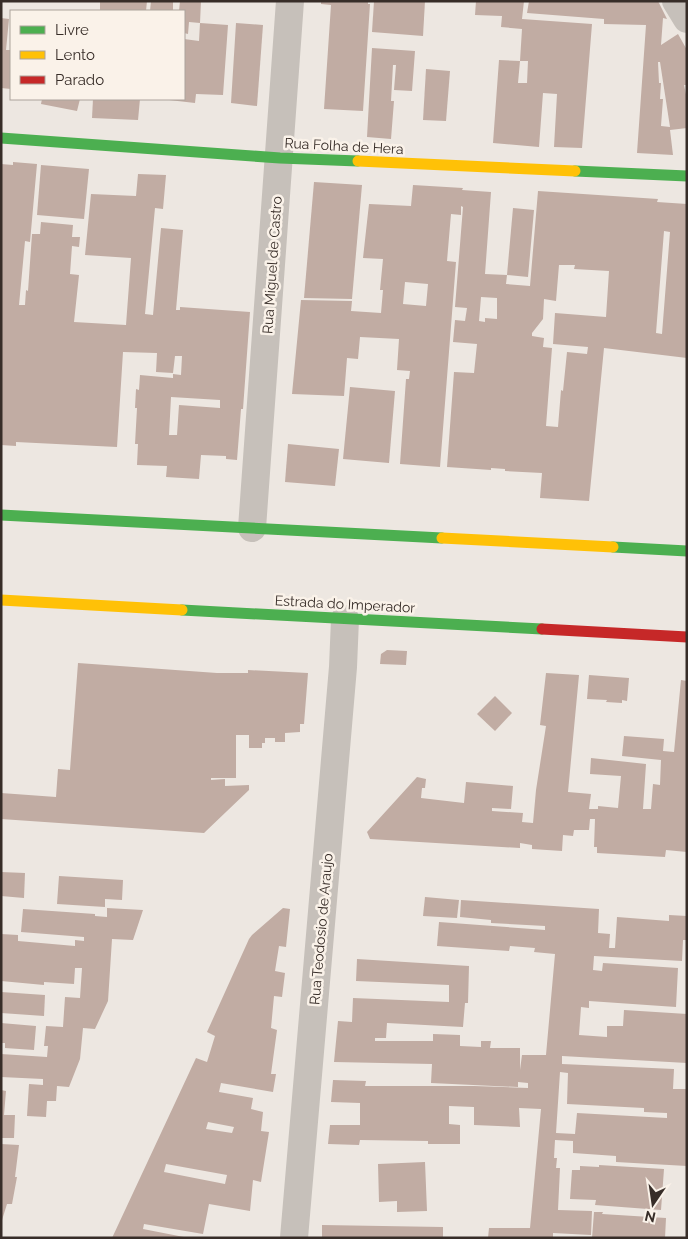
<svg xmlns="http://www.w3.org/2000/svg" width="688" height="1239" font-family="Raleway,sans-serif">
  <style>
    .building { fill: #c1aca3; fill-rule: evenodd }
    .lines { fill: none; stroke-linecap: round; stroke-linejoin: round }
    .street { stroke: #c6c0ba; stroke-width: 28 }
    .fast { stroke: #4caf50; stroke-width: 11 }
    .slow { stroke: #ffc107; stroke-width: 11 }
    .jam { stroke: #c62828; stroke-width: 11 }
    .labels { text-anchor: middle; stroke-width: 5; stroke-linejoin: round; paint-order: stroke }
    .street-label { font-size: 14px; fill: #372d28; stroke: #faf2e9 }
  </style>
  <rect width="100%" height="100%" fill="#ede7e1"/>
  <!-- building -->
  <g class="building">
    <path d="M100,1H147L146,11H100Z"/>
    <path d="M151,1H173V11H150Z"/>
    <path d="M180,1H201L200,23L189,22L188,34L184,33V11H179Z"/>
    <path d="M321,1H368V4H370L363,111L324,109L331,5L321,4Z"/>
    <path d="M374,1H425L423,36L372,32Z"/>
    <path d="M476,1H524L522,19L592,24L582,148L554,147L557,94L543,93L539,147L493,143L499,60L520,61L522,29L501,27L502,16L475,15ZM520,61H528L527,83H518Z"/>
    <path d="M529,1H658L667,19L663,18L661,45L678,34L687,50V85H684L687,99V128L670,130L673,155L637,153L646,25L604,24V19L527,13ZM658,62H660L670,127L661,126L663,99H660L661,83H659Z"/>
    <path d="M1,18L9,19L6,50H11V89L1,88Z"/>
    <path d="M200,23L228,25L223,95L196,94L195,103L169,100V99H184V39L199,41Z"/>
    <path d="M236,23L263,25L257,106L231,103Z"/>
    <path d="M372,48L415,51L412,91L394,90L396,65H393L391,101H394L391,139L367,137Z"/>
    <path d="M426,69L450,71L446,121L423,120Z"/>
    <path d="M42,99H80L77,111L41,104Z"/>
    <path d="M93,99H140L138,120L92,118Z"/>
    <path d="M13,162L37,164L30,242L25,241L19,305H25L26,290L28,291L32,234H40L41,222L73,225L72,237H80L79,247L72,246L70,274L79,275L74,322L126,325L131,258L85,255L91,194L136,196L138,174L166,175L163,209L155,208L145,314L153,315L161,228L183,230L176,310H180V307L250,312L243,409H241L237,460L226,459V456L201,455L199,479L166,477L167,466L137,465L138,444H135L137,408H135L136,389L139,390L140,375L173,378V374L181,375L182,356H175L173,373L156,372L157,353L123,352L117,447L16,442V446L1,445V164L13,165ZM171,397L220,400V408L179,405L177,435H169Z"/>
    <path d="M41,165L89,169L84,219L37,215Z"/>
    <path d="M314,182L362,185L352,299L304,298Z"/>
    <path d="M413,185L463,188L462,190L491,192L485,274L507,275L506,284L530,286L538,191L658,199L657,202L687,204V358L604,348L589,501L540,498L542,473L505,471V469L491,468V470L447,467L454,372L474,373L477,344L453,342L455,320L465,321L467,308L455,307L463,207L461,206V215L451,214L447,261L456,262L440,467L400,464L406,379H409L410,371L397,370L399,339L360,337L358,359L347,358L344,396L292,394L301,300L352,301L351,311L381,313L383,290H380L383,259L363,258L369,204L411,206ZM664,231L670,232L662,334L656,333ZM559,265H575L574,269L609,271L606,317L555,313L553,344L588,347L587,354L567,352L563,391L561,390L558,427L546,426L552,348L543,347L544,338L532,336V333L543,319L544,299L556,301ZM405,282L428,284L426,306L403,304ZM481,297L497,298V319L485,318V322L479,321Z"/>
    <path d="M513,208L534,210L528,277L507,275Z"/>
    <path d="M350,387L395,391L389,463L343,459Z"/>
    <path d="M288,444L339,449L335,486L285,482Z"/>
    <path d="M387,650L407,651L406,665L380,664L381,654Z"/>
    <path d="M78,663L217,673H248V670L308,673L304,724H300V732L285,733V742H275V738H265V743H262V748H249V735H236V778H211V780L225,779V786L249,785V790L204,833L1,819V793L56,797L58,769L70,770Z"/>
    <path d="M546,673L579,675L568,792L591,794L589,809H598V806L618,808L621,776L590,774L591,758L646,764L643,809H651L653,784L660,785L661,760L622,756L624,736L664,739L663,751L674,752L681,680L687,681V852L666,850L665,857L597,853V847H594L595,819H590L589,830H574L573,836L563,835L562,851L532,849V845L520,843V848L370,839L367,832L417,777L426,779L425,788H422L421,798L464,803L466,782L513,786L511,809L492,808V811L523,813L522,822L533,823L536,790L546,726L540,725Z"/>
    <path d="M589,675L629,678L627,701L622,700V703L606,702L607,700L587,699Z"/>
    <path d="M495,696L512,713L495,731L477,714Z"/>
    <path d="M1,872L25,873L24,898L1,896Z"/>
    <path d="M59,876L123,880L122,900L105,899V907L57,904Z"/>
    <path d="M425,897L459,900L457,918L423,916Z"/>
    <path d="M461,900L599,909L598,933L610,934L609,948H615L617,917L669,921V915L687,916V940H683L682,961L594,956L593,970L602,971L603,963L678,968L676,1007L589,1001V1008L581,1007L579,1035L607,1037V1026H623L624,1010L687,1014V1063L562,1056V1064L674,1069L673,1089H687V1166L616,1162V1156L573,1153V1141L555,1140L554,1158H557L556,1168H560L558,1210L592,1211L591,1235L553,1233V1238H488L489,1228H530L541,1109L519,1108L520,1127L474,1125V1107L449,1106V1124L460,1125V1144H428V1141L360,1140L359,1145L328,1144L330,1125H360V1103L331,1102L333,1080L366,1081L365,1086H474L528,1088V1083L518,1082V1087L431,1083L432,1064L334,1062L338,1021L352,1022L353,998L449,1002V985L356,981L357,959L469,966L468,1003H465L463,1027L387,1023L386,1038H375V1041H433V1034L460,1035V1046L481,1047V1041H491L490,1048H520V1070L522,1055H546L555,954L534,952L535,948L510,946L509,951L437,946L439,922L545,930V926L491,923V920L460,917ZM560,1072L568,1073L567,1104L644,1108V1112L667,1113V1118L577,1113L575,1134L556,1133Z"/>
    <path d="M107,908L143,910L133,940L112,939L108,1001L95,1029L83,1028L80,1059L69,1087L57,1086L56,1101H47L46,1117L27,1116L29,1084L43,1085V1079L1,1077V1054L47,1057L48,1046H44L46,1026L63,1027L65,997L80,998L82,968H75L74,984L44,982V985L1,981V934L18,935V941L75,946V940L84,941V937L21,932L23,909L95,914V916L107,917Z"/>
    <path d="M283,908L290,909L286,947L279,946L275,971L285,973L282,997L274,996L271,1028L277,1030L271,1074H276L273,1092L221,1083L219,1092L253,1098L251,1109L263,1112L261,1131L269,1132L261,1182L253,1180L250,1211L209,1204L203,1234L144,1224L143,1229L189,1238H112L196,1058L207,1062L215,1036L207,1032L249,939L252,935ZM208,1122L234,1127L232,1133L206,1129ZM166,1164L227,1175L225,1184L164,1172Z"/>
    <path d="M1,992L45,995L44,1016L1,1013Z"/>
    <path d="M1,1023L36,1026L34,1050L5,1048V1043H1Z"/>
    <path d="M1,1090L6,1091L4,1115H15L14,1138H1Z"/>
    <path d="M1,1144L19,1145L15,1177H17L12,1204H7L2,1220Z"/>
    <path d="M425,1162L427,1211L397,1212V1201L379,1202L378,1164Z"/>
    <path d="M599,1165L664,1169L661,1210L595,1205L596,1200L570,1199L572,1170H580V1166L599,1167Z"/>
    <path d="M594,1212H603L602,1214L666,1218L665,1238H592Z"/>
    <path d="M322,1225L443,1227V1238H322Z"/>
  </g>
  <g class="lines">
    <!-- street -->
    <g class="street">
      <path d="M676,1L687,19"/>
      <path d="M252,528L290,1"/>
      <path d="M294,1238L343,667L345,619"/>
    </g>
    <!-- fast -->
    <g class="fast">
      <path d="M1,138L280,158L358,161"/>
      <path d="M575,171L687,176"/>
      <path d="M1,515L442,538"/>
      <path d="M613,547L687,551"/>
      <path d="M182,610L542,629"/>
    </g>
    <!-- slow -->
    <g class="slow">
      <path d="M358,161L575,171"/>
      <path d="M442,538L613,547"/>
      <path d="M1,600L182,610"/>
    </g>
    <!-- jam -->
    <path class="jam" d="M542,629L687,637"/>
  </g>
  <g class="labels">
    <!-- street labels -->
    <g class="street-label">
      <text transform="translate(344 146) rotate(3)" y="5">Rua Folha de Hera</text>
      <text transform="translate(272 265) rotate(-86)" y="5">Rua Miguel de Castro</text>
      <text transform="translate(345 604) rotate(3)" y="5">Estrada do Imperador</text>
      <text transform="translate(321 929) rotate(-85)" y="5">Rua Teodosio de Araujo</text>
    </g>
  </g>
  <!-- border -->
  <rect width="688" height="1239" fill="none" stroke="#372d28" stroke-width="5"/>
  <!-- legend -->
  <rect x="10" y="10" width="175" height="90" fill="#faf2e9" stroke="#aca39c"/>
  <rect x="20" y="26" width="25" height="8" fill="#4caf50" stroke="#aca39c"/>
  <text x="55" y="35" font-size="15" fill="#372d28">Livre</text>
  <rect x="20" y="51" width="25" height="8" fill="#ffc107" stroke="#aca39c"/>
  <text x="55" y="60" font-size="15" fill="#372d28">Lento</text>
  <rect x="20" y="76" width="25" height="8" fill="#c62828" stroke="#aca39c"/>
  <text x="55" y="85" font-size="15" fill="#372d28">Parado</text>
  <!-- north arrow -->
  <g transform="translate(653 1204) rotate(193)" stroke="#faf2e9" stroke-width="4" paint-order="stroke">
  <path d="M0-4L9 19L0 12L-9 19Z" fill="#372d28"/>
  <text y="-8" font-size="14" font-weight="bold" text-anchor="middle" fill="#372d28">N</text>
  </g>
</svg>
